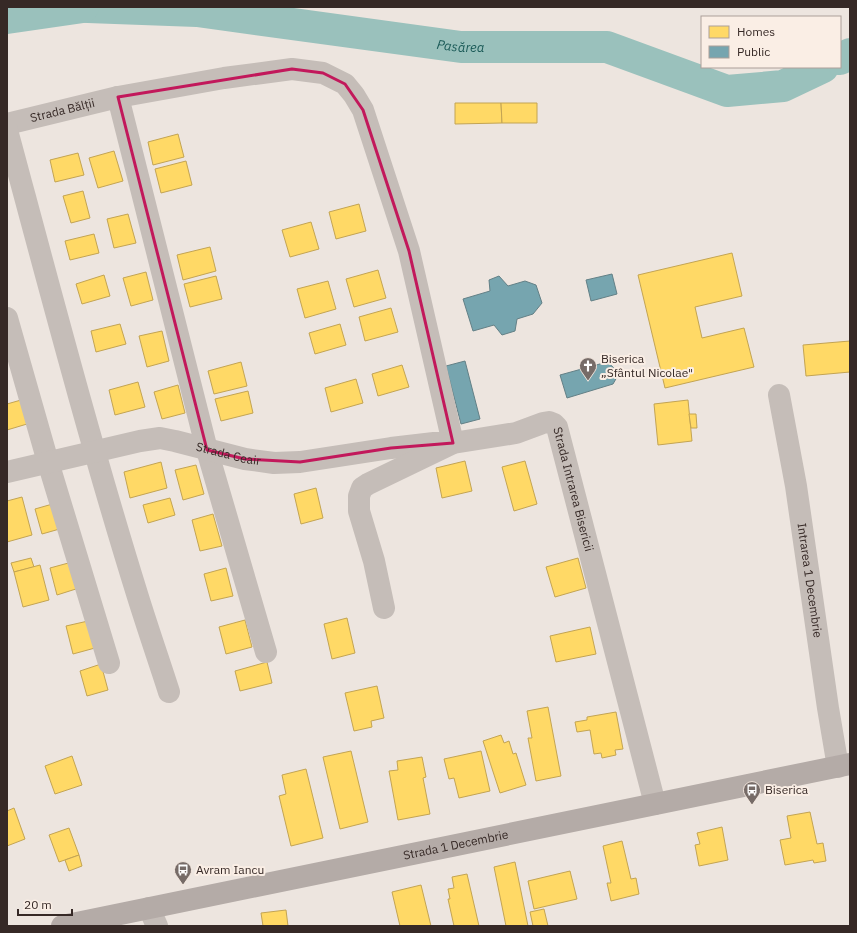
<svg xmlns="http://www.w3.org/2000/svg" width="857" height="933" font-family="'IBM Plex Sans',sans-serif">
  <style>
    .homes { fill: #ffd966; stroke: #c3a453 }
    .public { fill: #76a5af; stroke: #638086 }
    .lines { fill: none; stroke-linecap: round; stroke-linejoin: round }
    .river { stroke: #9ac1bc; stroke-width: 32 }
    .minor { stroke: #c5bdb8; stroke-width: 22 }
    .major { stroke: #b4aba7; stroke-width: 22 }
    .marked { fill: none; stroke: #c2185b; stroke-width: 3; stroke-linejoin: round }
    .labels { text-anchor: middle; stroke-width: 4; stroke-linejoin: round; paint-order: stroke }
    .street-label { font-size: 12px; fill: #362926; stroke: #faeee5 }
    .poi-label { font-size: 12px; fill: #362926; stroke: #faeee5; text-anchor: start }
    .water-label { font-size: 13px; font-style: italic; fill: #1a5a57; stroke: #faeee5 }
  </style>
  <rect width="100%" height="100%" fill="#ede5df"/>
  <!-- homes -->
  <g class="homes">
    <path d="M455,103H501L502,123L455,124Z"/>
    <path d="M501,103H537V123H502Z"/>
    <path d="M178,134L184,157L153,165L148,142Z"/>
    <path d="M114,151L123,181L98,188L89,158Z"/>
    <path d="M78,153L84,175L55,182L50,160Z"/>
    <path d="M186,161L192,185L161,193L155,169Z"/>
    <path d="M83,191L90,218L71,223L63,196Z"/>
    <path d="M359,204L366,231L336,239L329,212Z"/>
    <path d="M128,214L136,243L114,248L107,219Z"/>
    <path d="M311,222L319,249L290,257L282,230Z"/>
    <path d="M94,234L99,253L70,260L65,241Z"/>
    <path d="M210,247L216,271L183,280L177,255Z"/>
    <path d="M732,253L742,296L695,307L702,338L744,328L754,367L665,388L638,275Z"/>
    <path d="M378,270L386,298L354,307L346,279Z"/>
    <path d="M146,272L153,300L131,306L123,278Z"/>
    <path d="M104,275L110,296L82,304L76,284Z"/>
    <path d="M216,276L222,299L190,307L184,284Z"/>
    <path d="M328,281L336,309L305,318L297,289Z"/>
    <path d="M391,308L398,332L365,341L359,317Z"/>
    <path d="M120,324L126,344L96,352L91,331Z"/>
    <path d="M340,324L346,345L315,354L309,333Z"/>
    <path d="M162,331L169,361L147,367L139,336Z"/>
    <path d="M850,341V372L806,376L803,345Z"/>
    <path d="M241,362L247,386L214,394L208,371Z"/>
    <path d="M402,365L409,387L378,396L372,374Z"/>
    <path d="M356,379L363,403L331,412L325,388Z"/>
    <path d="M138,382L145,407L115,415L109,390Z"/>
    <path d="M178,385L185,413L162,419L154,392Z"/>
    <path d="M248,391L253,413L221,421L215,399Z"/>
    <path d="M21,400L27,424L7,430V404Z"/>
    <path d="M688,400L692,441L658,445L654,404Z"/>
    <path d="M689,414H696L697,428H691Z"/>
    <path d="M465,461L472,491L442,498L436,468Z"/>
    <path d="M525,461L537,504L514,511L502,467Z"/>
    <path d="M161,462L167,488L130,498L124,472Z"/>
    <path d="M196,465L204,494L183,500L175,470Z"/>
    <path d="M316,488L323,518L301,524L294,494Z"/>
    <path d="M22,497L32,535L7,542V501Z"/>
    <path d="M170,498L175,515L148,523L143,505Z"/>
    <path d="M56,503L63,528L42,534L35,509Z"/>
    <path d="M213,514L222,546L200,551L192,520Z"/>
    <path d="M31,558L34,567L14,572L11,563Z"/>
    <path d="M578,558L586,588L555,597L546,567Z"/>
    <path d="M72,562L79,588L57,595L50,568Z"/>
    <path d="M40,565L49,600L23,607L14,572Z"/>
    <path d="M226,568L233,596L211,601L204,574Z"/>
    <path d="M347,618L355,653L332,659L324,624Z"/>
    <path d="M245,620L252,647L226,654L219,627Z"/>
    <path d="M88,621L95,648L73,654L66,626Z"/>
    <path d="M590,627L596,654L556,662L550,636Z"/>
    <path d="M267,662L272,683L240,691L235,671Z"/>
    <path d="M101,664L108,690L87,696L80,671Z"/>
    <path d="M377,686L384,718L371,721L372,727L354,731L345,693Z"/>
    <path d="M548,707L561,776L536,781L528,738H532L527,711Z"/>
    <path d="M616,712L623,749L615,750L616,755L602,758L601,753L594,754L590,730L577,732L575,722L587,720V717Z"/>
    <path d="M501,735L504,743L509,741L513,754L516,753L526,785L500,793L483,741Z"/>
    <path d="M351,751L368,822L340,829L323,757Z"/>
    <path d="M481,751L490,791L459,798L454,778L449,779L444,759Z"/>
    <path d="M72,756L82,785L55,794L45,766Z"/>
    <path d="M422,757L426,777L423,778L430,814L398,820L389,771L398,770L397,761Z"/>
    <path d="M306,769L323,838L291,846L279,796L286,794L282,775Z"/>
    <path d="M14,808L25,839L7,846V811Z"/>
    <path d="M810,812L817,844L823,843L826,861L814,863L813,860L785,865L780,840L791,838L787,816Z"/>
    <path d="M722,827L728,860L699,866L695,845L700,844L697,833Z"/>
    <path d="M69,828L79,855L59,862L49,835Z"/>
    <path d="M622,841L631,879L636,878L639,894L611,901L607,883H611L603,846Z"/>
    <path d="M79,855L82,866L69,871L65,860Z"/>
    <path d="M515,862L528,926H506L494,867Z"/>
    <path d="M570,871L577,899L534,909L528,881Z"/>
    <path d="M467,874L479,926H454L448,899H450L448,889L454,888L452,877Z"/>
    <path d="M421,885L431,926H400L392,892Z"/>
    <path d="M544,909L548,926H533L530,912Z"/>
    <path d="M286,910L288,926H263L261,913Z"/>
  </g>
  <!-- public -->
  <g class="public">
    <path d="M612,274L617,294L591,301L586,280Z"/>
    <path d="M499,276L508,286L525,281L536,285L542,303L533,314L517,319L515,331L502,335L494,325L473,331L463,299L490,291L489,280Z"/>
    <path d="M465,361L480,419L461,424L446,366Z"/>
    <path d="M607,362L613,367L617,377L613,384L567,398L560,375Z"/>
  </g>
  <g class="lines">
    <!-- river -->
    <g class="river">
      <path id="s1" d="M88,7L197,11L461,47H607L727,91L783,86L823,67"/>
      <path d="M7,18L83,7"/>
      <path d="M840,59L850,54"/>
    </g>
    <!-- minor -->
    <g class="minor">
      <path d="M118,97L207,450L266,652"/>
      <path id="s2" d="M7,124L118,97L224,78L292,69L323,73L345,84L354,95L363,110L409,251L453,443"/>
      <path d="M7,130C49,286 90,443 138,597C148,629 159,661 169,692"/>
      <path d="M7,318L48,462L109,663"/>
      <path id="s3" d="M779,395L796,486L828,708L838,767"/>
      <path id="s4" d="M7,472L140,441L160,438L175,441L245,459L274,463L300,462L391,448L434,443H442"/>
      <path id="s5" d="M384,608L374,561L359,511V496L362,488L368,484L453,443L516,433L543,423L549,422L554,424L557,427L655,804"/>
      <path d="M149,908L157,926"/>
    </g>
    <!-- major -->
    <path class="major" id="s6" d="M62,926L850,764"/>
  </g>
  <!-- marked area -->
  <path class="marked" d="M292,69L323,73L345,84L363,110L409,251L453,443L391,448L300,462L245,459L207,450L118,97Z"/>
  <!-- icons -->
  <defs>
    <g id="church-pin" transform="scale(0.9)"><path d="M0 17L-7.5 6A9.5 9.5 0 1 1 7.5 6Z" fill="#766b67" stroke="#faeee5"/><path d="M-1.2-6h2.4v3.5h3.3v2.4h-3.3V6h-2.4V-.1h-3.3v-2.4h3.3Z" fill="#fff"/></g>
    <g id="bus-pin" transform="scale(0.9)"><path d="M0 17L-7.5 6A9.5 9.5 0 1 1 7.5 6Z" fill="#766b67" stroke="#faeee5"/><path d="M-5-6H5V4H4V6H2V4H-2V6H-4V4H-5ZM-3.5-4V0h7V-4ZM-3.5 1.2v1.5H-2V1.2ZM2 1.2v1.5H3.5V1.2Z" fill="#fff"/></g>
  </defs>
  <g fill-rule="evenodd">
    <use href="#church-pin" x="588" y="366"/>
    <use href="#bus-pin" x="752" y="790"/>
    <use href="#bus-pin" x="183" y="870"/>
  </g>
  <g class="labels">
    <!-- street labels -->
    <g class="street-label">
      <text dy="4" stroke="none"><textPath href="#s2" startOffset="57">Strada Bălții</textPath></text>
      <text dy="4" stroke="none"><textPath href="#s4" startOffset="227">Strada Ceair</textPath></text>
      <text dy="4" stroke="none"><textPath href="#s5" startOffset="398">Strada Intrarea Bisericii</textPath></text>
      <text dy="4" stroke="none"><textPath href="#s3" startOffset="188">Intrarea 1 Decembrie</textPath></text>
      <text dy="4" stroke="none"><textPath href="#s6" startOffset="402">Strada 1 Decembrie</textPath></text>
    </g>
    <!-- poi labels -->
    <g class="poi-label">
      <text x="601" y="363">Biserica<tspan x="601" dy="14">„Sfântul Nicolae"</tspan></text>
      <text x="765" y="794">Biserica</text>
      <text x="196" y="874">Avram Iancu</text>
    </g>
    <!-- water labels -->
    <g class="water-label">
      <text dy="5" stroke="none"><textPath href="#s1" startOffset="375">Pasărea</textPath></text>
    </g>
  </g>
  <!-- border -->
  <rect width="857" height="933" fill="none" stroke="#362926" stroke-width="16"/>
  <!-- legend -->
  <rect x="701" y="16" width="140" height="52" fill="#faeee5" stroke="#ac9f99"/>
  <rect x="709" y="26" width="20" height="12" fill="#ffd966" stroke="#ac9f99"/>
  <text x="737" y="36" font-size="12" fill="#362926">Homes</text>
  <rect x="709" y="46" width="20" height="12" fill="#76a5af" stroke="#ac9f99"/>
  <text x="737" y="56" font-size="12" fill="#362926">Public</text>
  <!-- scale -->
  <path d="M18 909v6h54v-6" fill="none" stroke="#362926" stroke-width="2"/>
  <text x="24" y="909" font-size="12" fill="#362926" stroke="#faeee5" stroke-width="3" paint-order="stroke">20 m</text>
</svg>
